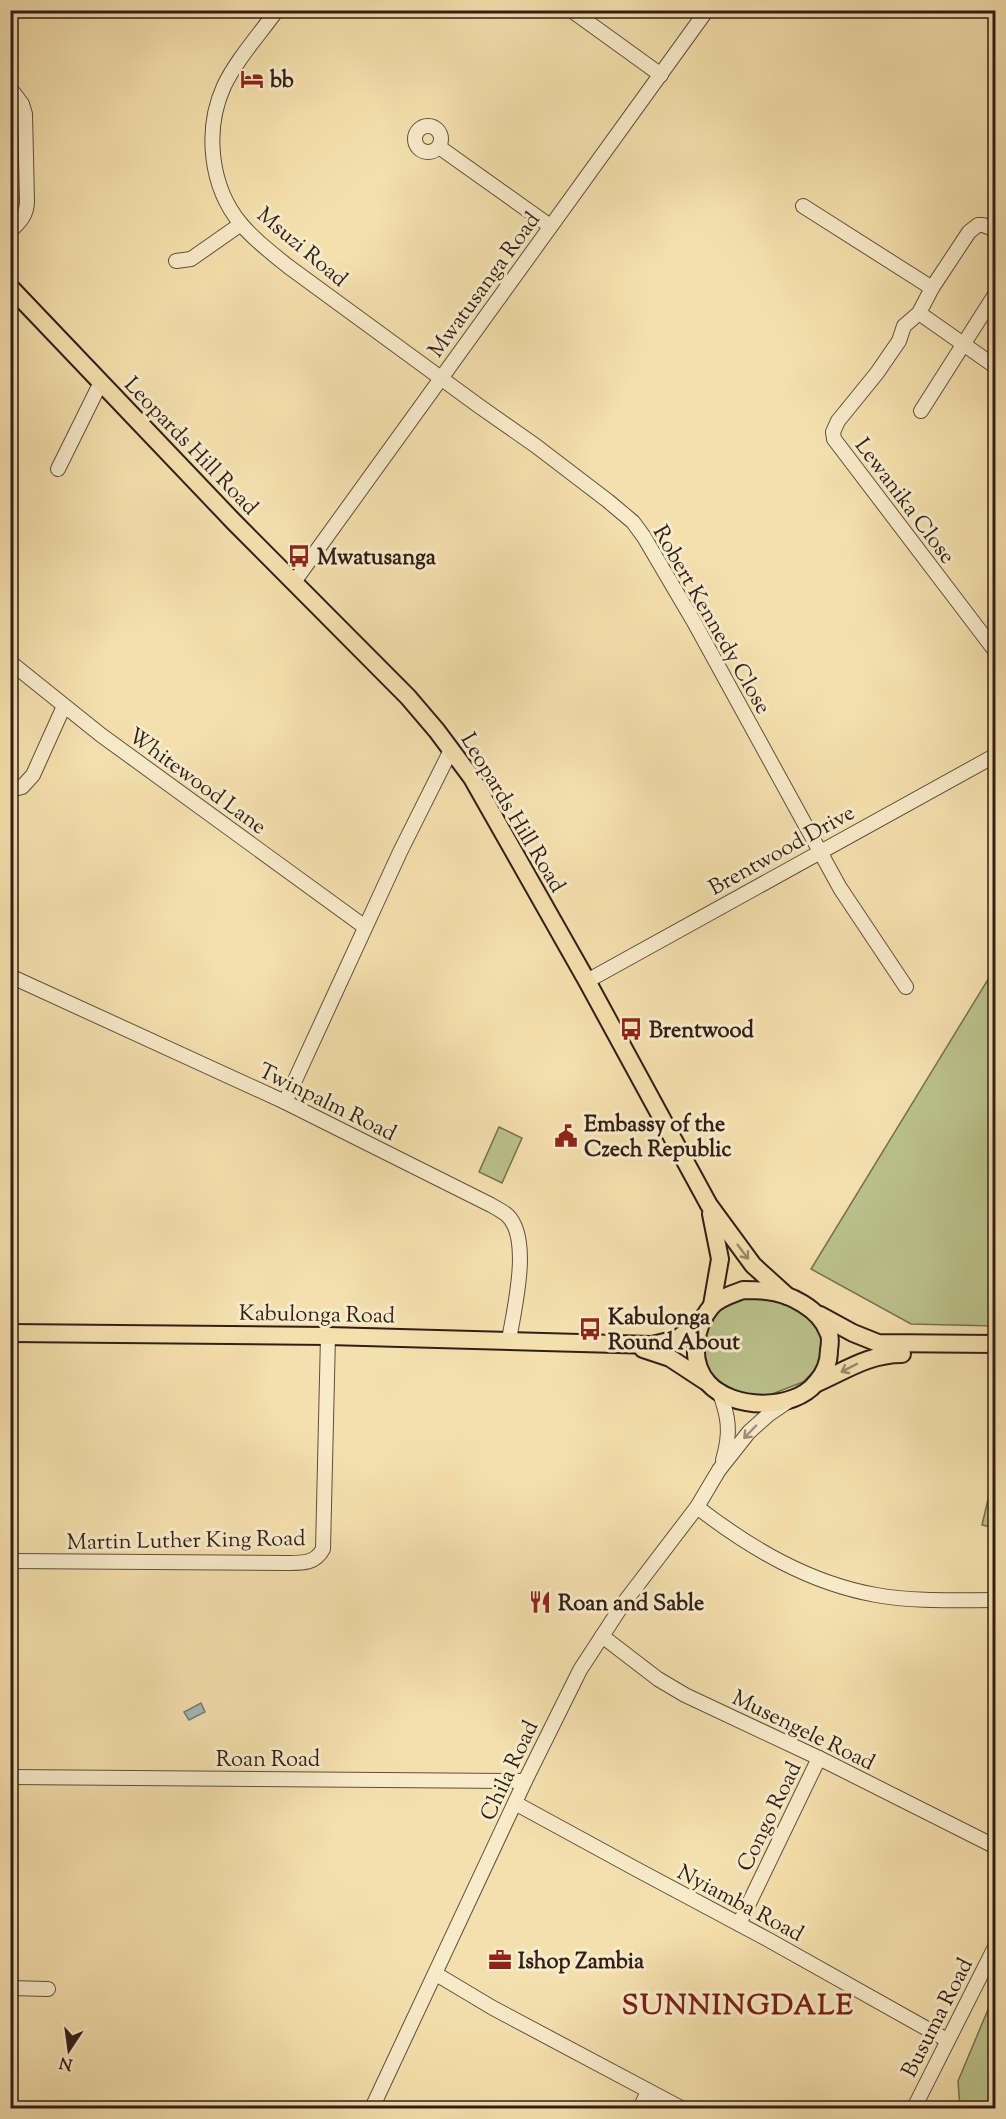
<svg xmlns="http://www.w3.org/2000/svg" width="1006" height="2119" font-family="'Sorts Mill Goudy',serif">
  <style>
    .green { fill: #bbc28b; stroke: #767051; stroke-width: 1.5 }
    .water { fill: #a2bab6; stroke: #747c76; stroke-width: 1.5 }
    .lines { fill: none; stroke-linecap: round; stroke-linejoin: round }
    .minor-casing { stroke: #614e3d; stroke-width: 16 }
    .major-casing { stroke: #301e17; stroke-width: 20 }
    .minor { stroke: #f8ebca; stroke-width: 14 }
    .major { stroke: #f4e0ae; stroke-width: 16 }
    .oneway { stroke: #9c896a }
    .oneway2 { stroke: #9e8f79 }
    .labels { text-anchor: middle; stroke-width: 6; stroke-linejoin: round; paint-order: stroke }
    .poi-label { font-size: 22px; font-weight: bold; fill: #301e17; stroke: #f8ebca; text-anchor: start }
    .street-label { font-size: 22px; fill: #301e17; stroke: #f8ebca }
    .district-label { font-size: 28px; font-weight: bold; letter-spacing: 1.5px; fill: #7a1f14; stroke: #f8ebca }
  </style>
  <rect width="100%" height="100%" fill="#f4e0ae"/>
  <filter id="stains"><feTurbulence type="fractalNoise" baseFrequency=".00333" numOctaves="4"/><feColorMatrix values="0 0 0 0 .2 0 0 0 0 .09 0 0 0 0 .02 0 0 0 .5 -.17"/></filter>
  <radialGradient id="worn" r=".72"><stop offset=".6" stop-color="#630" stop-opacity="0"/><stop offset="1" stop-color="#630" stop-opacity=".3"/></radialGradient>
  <!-- green -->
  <g class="green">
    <path d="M995,968V1326L911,1324L811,1269Z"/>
    <path d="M499,1127L522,1138L502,1183L479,1172Z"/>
    <path d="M748,1296L782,1302L803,1310L826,1334L820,1365L803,1382L772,1394L753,1396L721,1387L705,1366L701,1337L714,1314L725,1305Z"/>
    <path d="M993,1478H995V1528L982,1525Z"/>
    <path d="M995,1993V2108H960L958,2081Z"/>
  </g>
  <!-- water -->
  <path class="water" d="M201,1703L205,1712L189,1720L184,1712Z"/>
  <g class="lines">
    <!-- minor casing -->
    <g class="minor-casing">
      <g id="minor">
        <path d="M277,10C259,35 237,59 224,86C204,130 210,187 241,224C255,241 273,254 289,267L479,406L536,446L608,501L633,522L644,537L694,622L840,888L906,987"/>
        <path d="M571,10L661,75"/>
        <path d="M10,88L22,104L25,114L27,201C27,215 20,222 10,231"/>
        <circle cx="428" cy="139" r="13"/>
        <path d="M439,147L550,226"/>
        <path d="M803,206L932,288"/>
        <path d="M996,230L983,225H978L969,232L932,288L919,313L904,326L899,341L877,373L838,421L833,432L834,439L996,652"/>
        <path d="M176,261L191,259L241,224"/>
        <path d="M919,313L996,367"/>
        <path d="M921,411L996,293"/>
        <path d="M58,469L101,382"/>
        <path d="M294,582L707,10"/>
        <path d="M10,662L101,735L365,927"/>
        <path d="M10,790L22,787L33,775L64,706"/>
        <path d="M10,976L285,1102L491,1205C496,1208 502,1211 507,1215C532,1238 514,1309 509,1340"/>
        <path d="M587,981L996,755"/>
        <path d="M285,1102L400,852L451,750"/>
        <path d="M719,1391C729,1417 731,1433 723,1460"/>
        <path d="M697,1507C750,1548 809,1583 876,1595C915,1602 956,1600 996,1600"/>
        <path d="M10,1561L286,1563C302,1563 315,1564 323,1549L328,1336"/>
        <path d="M602,1636L658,1679L685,1695L819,1758L996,1847"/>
        <path d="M10,1777L525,1781"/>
        <path d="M515,1803L636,1869L767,1939L947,2040"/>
        <path d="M739,1924L819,1758"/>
        <path d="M436,1974L493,2008L681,2108"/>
        <path d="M10,1988L48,1989"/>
        <path d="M372,2108L525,1781L580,1670L623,1604L697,1507L719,1470L749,1432L768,1415L787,1402"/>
        <path d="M640,2108L648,2092"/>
        <path d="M914,2108L996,1945"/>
      </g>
    </g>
    <!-- major casing -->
    <g class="major-casing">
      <g id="major">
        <path d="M10,287L234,522L408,697L437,731L472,778L587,981L709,1205L753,1265L787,1296"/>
        <path d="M711,1214L720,1259L712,1305"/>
        <path d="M743,1290C751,1290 759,1290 766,1291C789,1293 820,1309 828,1332C831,1337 830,1344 829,1350C829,1362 825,1373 816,1383C793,1411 732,1410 708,1383C689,1362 694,1327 711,1307C718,1298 733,1294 743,1290Z"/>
        <path d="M820,1315L853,1333L878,1343L996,1344"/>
        <path d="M10,1333L328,1336L652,1345L677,1339L704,1319"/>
        <path d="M643,1349L670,1358L705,1381"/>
        <path d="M815,1384C845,1371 868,1354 902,1354"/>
      </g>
    </g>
    <!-- minor -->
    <use href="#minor" class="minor"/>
    <!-- major -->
    <use href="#major" class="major"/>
  </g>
  <!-- one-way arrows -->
  <defs><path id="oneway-shaft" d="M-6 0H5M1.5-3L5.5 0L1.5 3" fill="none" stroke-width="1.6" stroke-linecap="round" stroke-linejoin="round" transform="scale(1.5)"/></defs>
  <g class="oneway">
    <use href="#oneway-shaft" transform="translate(743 1252) rotate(53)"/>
    <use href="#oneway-shaft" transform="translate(849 1368) rotate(153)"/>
  </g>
  <use class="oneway2" href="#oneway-shaft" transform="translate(750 1432) rotate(134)"/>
  <!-- icons -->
  <defs>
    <g id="hotel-bare" transform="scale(1.8)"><path d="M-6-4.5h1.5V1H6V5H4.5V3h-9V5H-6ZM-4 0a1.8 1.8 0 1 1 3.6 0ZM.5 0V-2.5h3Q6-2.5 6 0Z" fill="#8f2418" stroke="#f8ebca" stroke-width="2.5" paint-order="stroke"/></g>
    <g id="bus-bare" transform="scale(1.8)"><path d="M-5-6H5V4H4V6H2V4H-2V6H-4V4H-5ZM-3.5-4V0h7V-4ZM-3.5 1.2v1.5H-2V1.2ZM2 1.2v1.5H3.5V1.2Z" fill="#8f2418" stroke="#f8ebca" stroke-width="2.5" paint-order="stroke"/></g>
    <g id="civic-bare" transform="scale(1.8)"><path d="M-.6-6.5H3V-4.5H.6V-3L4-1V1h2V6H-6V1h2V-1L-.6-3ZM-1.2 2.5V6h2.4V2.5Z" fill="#8f2418" stroke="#f8ebca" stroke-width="2.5" paint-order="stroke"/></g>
    <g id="restaurant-bare" transform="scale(1.8)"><path d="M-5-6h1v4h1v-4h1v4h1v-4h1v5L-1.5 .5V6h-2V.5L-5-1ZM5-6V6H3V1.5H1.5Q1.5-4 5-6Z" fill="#8f2418" stroke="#f8ebca" stroke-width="2.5" paint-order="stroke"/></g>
    <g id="office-bare" transform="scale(1.8)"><path d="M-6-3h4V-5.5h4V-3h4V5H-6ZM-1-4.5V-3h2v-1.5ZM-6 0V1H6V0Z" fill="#8f2418" stroke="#f8ebca" stroke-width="2.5" paint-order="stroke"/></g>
  </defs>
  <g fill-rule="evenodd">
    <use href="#hotel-bare" x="252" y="79"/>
    <use href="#bus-bare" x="299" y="556"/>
    <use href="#bus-bare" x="631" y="1029"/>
    <use href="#civic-bare" x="566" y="1136"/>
    <use href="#bus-bare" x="590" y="1329"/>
    <use href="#restaurant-bare" x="540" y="1602"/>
    <use href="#office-bare" x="500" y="1960"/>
  </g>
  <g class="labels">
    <!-- poi labels -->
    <g class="poi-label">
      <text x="270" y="87">bb</text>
      <text x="317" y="564">Mwatusanga</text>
      <text x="649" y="1037">Brentwood</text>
      <text x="584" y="1131">Embassy of the<tspan x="584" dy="25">Czech Republic</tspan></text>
      <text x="608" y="1324">Kabulonga<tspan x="608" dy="25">Round About</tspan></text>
      <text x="558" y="1610">Roan and Sable</text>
      <text x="518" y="1968">Ishop Zambia</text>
    </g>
    <!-- street labels -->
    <g class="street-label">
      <text transform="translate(303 246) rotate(40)" y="8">Msuzi Road</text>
      <text transform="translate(483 284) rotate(-54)" y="8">Mwatusanga Road</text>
      <text transform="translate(192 445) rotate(46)" y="8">Leopards Hill Road</text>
      <text transform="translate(906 500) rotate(53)" y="8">Lewanika Close</text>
      <text transform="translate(713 619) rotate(60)" y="8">Robert Kennedy Close</text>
      <text transform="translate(198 780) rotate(36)" y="8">Whitewood Lane</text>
      <text transform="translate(514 812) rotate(59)" y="8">Leopards Hill Road</text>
      <text transform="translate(781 849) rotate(-29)" y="8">Brentwood Drive</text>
      <text transform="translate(328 1101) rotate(26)" y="8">Twinpalm Road</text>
      <text transform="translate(317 1313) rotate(1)" y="8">Kabulonga Road</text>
      <text transform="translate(186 1539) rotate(-1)" y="8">Martin Luther King Road</text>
      <text transform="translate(804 1729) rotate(26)" y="8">Musengele Road</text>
      <text x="268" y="1766">Roan Road</text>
      <text transform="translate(508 1770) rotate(-65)" y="8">Chila Road</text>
      <text transform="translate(768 1816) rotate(-64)" y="8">Congo Road</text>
      <text transform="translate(741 1902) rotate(28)" y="8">Nyiamba Road</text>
      <text transform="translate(936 2017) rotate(-63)" y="8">Busuma Road</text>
    </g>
    <!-- district labels -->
    <g class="district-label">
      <text x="738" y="2014">SUNNINGDALE</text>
    </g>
  </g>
  <!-- margin -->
  <rect width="1006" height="2119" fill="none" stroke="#f4e0ae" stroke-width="36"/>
  <rect x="12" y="12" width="982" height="2095" fill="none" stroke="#301e17" stroke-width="3"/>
  <rect x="18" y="18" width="970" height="2083" fill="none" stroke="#301e17" stroke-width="1.5"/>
  <!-- north arrow -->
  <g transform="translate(69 2050) rotate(193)" stroke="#f8ebca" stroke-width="4.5" paint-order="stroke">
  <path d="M0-4.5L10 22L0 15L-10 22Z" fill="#301e17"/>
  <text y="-9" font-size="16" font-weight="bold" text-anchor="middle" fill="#301e17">N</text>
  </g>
  <rect width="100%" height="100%" filter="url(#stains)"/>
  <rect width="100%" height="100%" fill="url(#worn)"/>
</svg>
